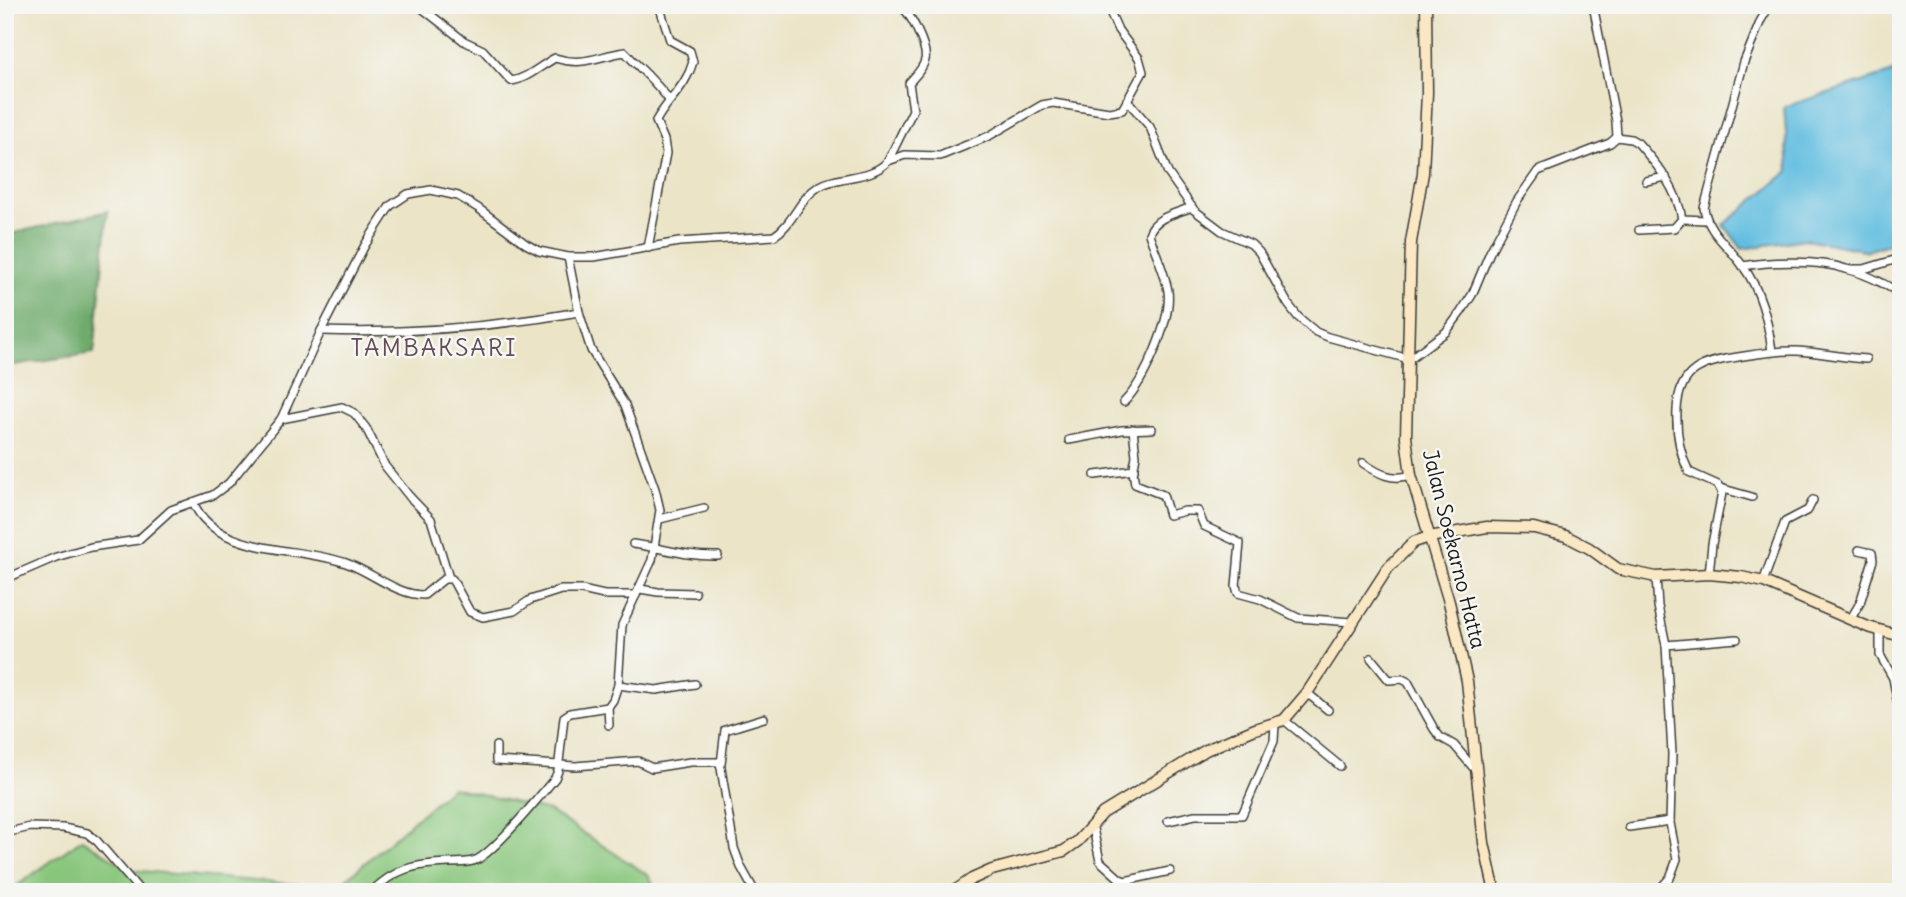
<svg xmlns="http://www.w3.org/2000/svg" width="1906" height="897" font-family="Delius,sans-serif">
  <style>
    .green { fill: #88c67c; stroke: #52714c; stroke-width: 2 }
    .forest { fill: #6eab6c; stroke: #456444; stroke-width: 2 }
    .water { fill: #62bee0; stroke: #3f6d7e; stroke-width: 2 }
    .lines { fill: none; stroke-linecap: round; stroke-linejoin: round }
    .street-casing { stroke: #3b3a36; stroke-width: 10 }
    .secondary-casing { stroke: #3b3a36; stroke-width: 13 }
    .street { stroke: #fff; stroke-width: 7 }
    .secondary { stroke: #fae7c3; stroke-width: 10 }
    .labels { text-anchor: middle; stroke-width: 5; stroke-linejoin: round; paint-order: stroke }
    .street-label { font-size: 21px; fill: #1c1c1c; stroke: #f6f6f2 }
    .quarter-label { font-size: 24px; letter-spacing: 2px; fill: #644d58; stroke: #f6f6f2 }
  </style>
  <rect width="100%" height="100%" fill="#f6f6f2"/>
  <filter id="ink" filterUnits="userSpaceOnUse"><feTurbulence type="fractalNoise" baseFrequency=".0143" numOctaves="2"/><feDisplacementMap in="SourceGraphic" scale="14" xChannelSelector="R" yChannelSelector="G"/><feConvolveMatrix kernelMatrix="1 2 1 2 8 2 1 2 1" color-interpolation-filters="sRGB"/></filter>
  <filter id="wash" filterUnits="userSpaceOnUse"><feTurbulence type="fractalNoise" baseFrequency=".00686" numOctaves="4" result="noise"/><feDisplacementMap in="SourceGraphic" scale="28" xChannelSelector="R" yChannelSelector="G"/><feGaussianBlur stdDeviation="1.57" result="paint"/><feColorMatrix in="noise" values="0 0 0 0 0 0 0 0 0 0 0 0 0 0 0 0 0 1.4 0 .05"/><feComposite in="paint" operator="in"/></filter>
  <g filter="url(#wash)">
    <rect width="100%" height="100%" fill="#ebe4c7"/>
    <!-- green -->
    <path class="green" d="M452,787L549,811L648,875L658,892H19L18,885L82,839L130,870L336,888Z"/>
    <!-- forest -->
    <path class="forest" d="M108,211L94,353L7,366L5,359V235Z"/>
    <!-- water -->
    <path class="water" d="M1897,71L1896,100L1901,102V239L1868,251L1805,239L1742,249L1724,225L1789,171L1784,107Z"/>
  </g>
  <g filter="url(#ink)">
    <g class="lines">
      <!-- street casing -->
      <g class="street-casing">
        <g id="street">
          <path d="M418,5L464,41L483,50L511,81C527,79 540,66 555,58C584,67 597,56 625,52C640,69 656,82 669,100"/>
          <path d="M899,5C910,11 928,48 925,60C923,69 915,76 909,83L913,110L888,161L905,155L940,156L989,136L1042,105L1053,103L1109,112L1122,110L1143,72L1139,58L1118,30L1107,5"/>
          <path d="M1770,5L1761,20L1744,62L1704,208C1708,233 1728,245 1742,265C1761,290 1768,321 1772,351"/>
          <path d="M1127,100L1150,127L1168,173L1194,210L1222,231L1251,244L1259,252L1288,304L1298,317L1316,332L1328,337L1409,359L1446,332L1461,312L1472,295L1490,252L1517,201L1538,171L1610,143L1617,137L1616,121L1593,5"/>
          <path d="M1617,137L1631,139L1638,143C1658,166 1677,188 1682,219L1674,228L1639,230"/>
          <path d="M1646,181L1666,177"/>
          <path d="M1682,219L1706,220"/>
          <path d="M648,248L666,153L664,140L656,121C668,99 686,87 693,62L690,51L670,40L659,5"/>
          <path d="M1743,266C1771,261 1819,260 1846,269C1858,272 1871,277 1882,283C1889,286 1892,290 1901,292"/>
          <path d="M1853,269H1864L1901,258"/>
          <path d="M321,331C407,334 494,327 579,312"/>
          <path d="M1124,402C1144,382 1172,320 1168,291C1165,272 1155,252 1149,234C1154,217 1177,213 1192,207"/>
          <path d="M281,419L342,407L354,413L366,428L385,466L409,496L431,519L449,578"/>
          <path d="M1133,429L1136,456L1133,472L1135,484L1163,495L1169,515L1185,511H1198L1204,526L1240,543L1236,586L1238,593L1260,599L1298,618L1352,622"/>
          <path d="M1069,440L1122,430L1152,429"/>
          <path d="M1363,463C1379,474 1392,481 1411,475"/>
          <path d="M1095,475L1134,470"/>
          <path d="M1720,488L1752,497"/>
          <path d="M193,502C216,556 299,546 346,563C372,572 396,595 424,595L444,579H452L470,612L483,617L514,611L530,600L561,590H582L604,595H636"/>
          <path d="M660,519L704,508"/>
          <path d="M633,544C663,548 687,557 718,556"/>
          <path d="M1709,574L1712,544L1722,493L1718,485L1689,472C1679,452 1676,432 1677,410C1679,369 1703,362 1738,357C1757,354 1777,350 1797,351C1820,352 1843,358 1866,359"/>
          <path d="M1656,577L1658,606L1666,645L1672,754L1670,823L1677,859L1670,878L1657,892"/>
          <path d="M5,579L56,557L91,547L138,540L171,510L213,495L229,483L281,419L322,329L365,245L390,206L408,194L431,190L458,196L478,208L526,244L539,251L568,257H594L679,242L774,236C793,224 799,199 818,187C839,174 870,181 888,161"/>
          <path d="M1763,582L1785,522L1808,510L1813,500"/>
          <path d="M640,589L658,592L695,593"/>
          <path d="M1850,620L1860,603L1873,560L1872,553L1859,550"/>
          <path d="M1880,630V655L1893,678L1901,720"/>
          <path d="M1666,645L1737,639"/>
          <path d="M1371,658L1389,680L1402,679L1408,682L1434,729L1440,737L1454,745L1477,772"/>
          <path d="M618,685L656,690L695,684"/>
          <path d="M1307,693L1328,710"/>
          <path d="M608,707L609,725"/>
          <path d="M1284,720L1340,766"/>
          <path d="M496,746V761L575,766L638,761L652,768L690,762H720L734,848L741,867L755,892"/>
          <path d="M721,764L725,730L764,718"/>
          <path d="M1168,821L1195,815H1242L1274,741L1275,724"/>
          <path d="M1092,824L1100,861L1120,879L1125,881L1170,871"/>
          <path d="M1629,827L1670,821"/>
          <path d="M5,833L30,827L63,828L87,833L97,841L141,892"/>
          <path d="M371,892C396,868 415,864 449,863C458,863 468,863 476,860C493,853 541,795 555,778L558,771L564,717L570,713L608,707L613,700L618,685L622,625L652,560L660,510L655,489L625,405L591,350L579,312L568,257"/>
        </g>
      </g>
      <!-- secondary casing -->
      <g class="secondary-casing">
        <g id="secondary">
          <path d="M1426,5L1427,93L1423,173L1411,242L1406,437L1411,475L1449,602L1467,681L1484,843L1495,892"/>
          <path d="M953,892L972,879L992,870L1064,851L1078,841L1103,813L1206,750L1255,729L1284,720L1307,693L1388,568L1414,542L1429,537L1487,527L1534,528L1566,536L1589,548L1618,569L1656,577L1709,574L1741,577L1764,582L1868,627L1901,636"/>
        </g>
      </g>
      <!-- street -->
      <use href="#street" class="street"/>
      <!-- secondary -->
      <use href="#secondary" class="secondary"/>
    </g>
  </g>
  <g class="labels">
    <!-- street labels -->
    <g class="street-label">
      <text transform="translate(1454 549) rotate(76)" y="7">Jalan Soekarno Hatta</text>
    </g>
    <!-- quarter labels -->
    <g class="quarter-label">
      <text x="434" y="356">TAMBAKSARI</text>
    </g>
  </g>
  <!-- margin -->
  <rect width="1906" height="897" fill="none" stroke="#f6f6f2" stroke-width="28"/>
</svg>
